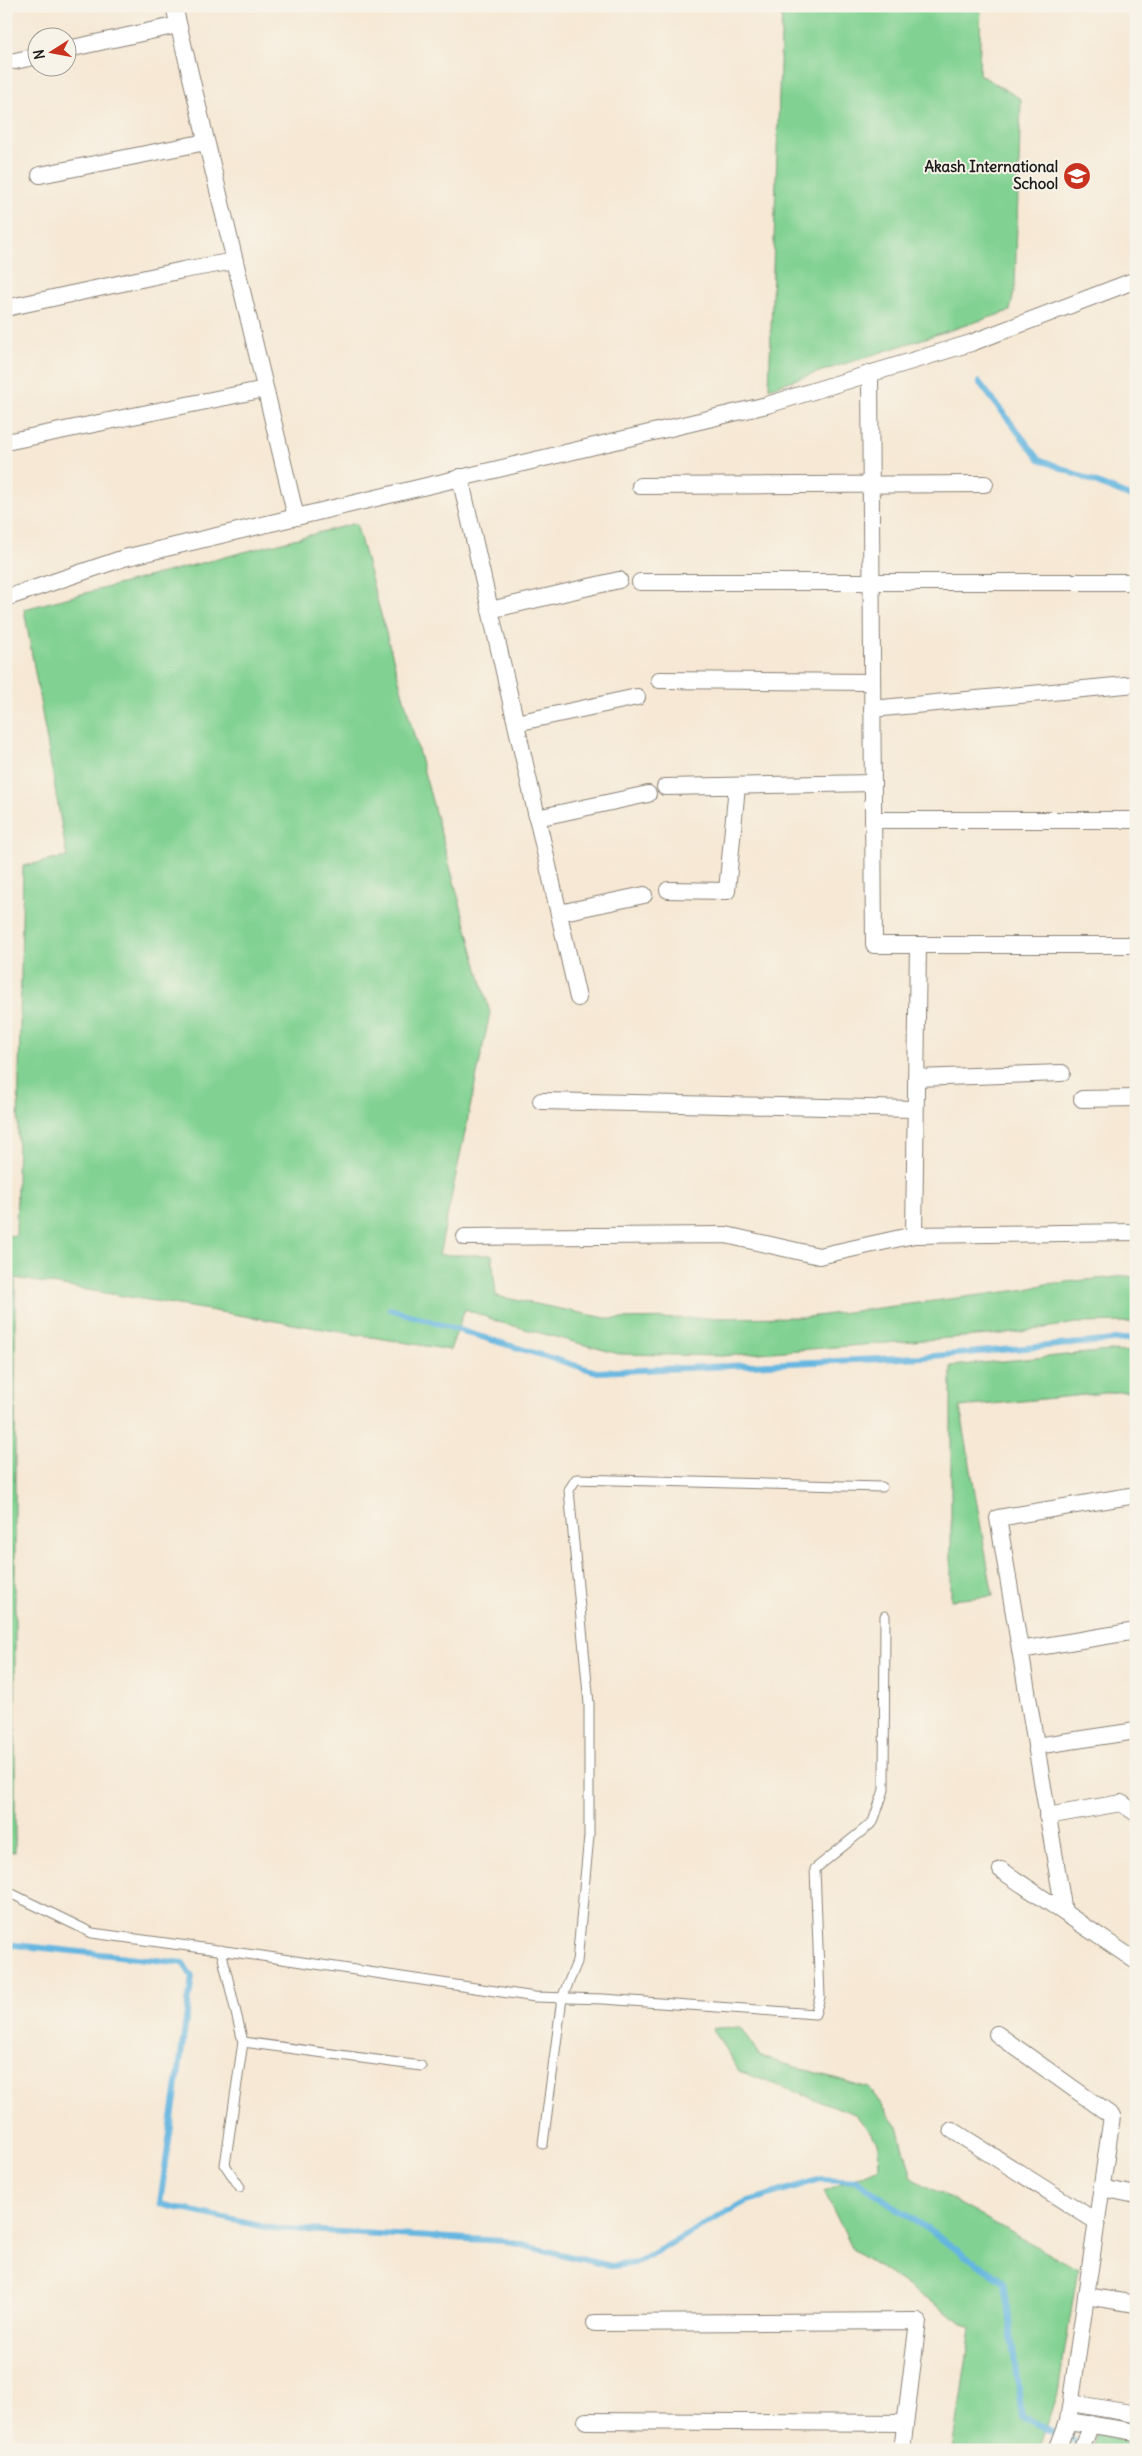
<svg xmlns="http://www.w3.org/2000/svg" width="1142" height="2456" font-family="Delius,sans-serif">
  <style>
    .green { fill: #81d292; stroke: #4e7757 }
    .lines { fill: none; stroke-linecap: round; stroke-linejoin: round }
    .stream { stroke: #65b6e0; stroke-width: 6 }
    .service-casing { stroke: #898278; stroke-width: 11 }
    .minor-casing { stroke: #898278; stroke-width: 18 }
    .service { stroke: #fff; stroke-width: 9 }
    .minor { stroke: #fff; stroke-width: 16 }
    .labels { text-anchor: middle; stroke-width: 4; stroke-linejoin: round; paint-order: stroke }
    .poi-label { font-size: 15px; font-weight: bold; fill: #1c1c1c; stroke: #f7f3e8; text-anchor: end }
  </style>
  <rect width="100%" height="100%" fill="#f7f3e8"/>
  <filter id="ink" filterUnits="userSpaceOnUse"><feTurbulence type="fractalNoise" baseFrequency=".02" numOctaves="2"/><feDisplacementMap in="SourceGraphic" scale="10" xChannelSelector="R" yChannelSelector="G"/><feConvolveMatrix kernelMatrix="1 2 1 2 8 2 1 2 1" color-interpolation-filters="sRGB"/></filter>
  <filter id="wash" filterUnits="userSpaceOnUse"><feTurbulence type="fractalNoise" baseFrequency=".0096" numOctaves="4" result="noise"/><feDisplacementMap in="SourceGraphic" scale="20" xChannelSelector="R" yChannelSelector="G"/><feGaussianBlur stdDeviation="1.12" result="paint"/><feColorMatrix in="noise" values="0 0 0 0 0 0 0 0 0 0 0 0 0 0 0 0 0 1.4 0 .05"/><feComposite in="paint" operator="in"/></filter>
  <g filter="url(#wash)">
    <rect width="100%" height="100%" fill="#f6e8d4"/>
    <!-- green -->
    <g class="green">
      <path d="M782,6H981L979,74L1021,99L1015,287L1010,311L769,388Z"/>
      <path d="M356,523L490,1013L439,1255H492L496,1296L611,1319L808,1317L1028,1289L1046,1284L1126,1276L1136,1277V1322L1076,1323L1014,1333L721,1356L619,1354L499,1322L465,1309L450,1350L15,1278V1852L6,1851V1235L16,1236L23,866L67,857L24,609Z"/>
      <path d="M1109,1351L1136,1352V1390L960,1407L993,1596L951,1600V1366Z"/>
      <path d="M740,2027L761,2057L869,2088L898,2127L912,2178L1078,2269L1058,2392L1039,2450H953L971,2328L853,2250L824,2191L879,2168L878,2142L855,2114L739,2071L712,2028Z"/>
      <path d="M1095,2434L1136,2442V2450H1092Z"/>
    </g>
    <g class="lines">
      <!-- stream -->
      <g class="stream">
        <path d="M979,382L1039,459L1136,499"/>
        <path d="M390,1309L597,1372L922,1357L1136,1338"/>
        <path d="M6,1944L183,1963L192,1977L160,2204L269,2228L504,2241L611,2266L636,2263L745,2202L821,2179L857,2181L1004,2282L1022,2418L1096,2450"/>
      </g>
    </g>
  </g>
  <g filter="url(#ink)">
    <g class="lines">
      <!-- service casing -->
      <g class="service-casing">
        <g id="service">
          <path d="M6,1893H10L92,1933L262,1956L535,1997L603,1999L815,2014L820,1997L815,1869L873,1822L884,1790L885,1616"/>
          <path d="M221,1950L243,2042L225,2165L240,2187"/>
          <path d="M243,2042L421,2066"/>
          <path d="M543,2144L562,1998L577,1962L589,1836V1704L569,1490L576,1479L882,1487"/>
        </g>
      </g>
      <!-- minor casing -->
      <g class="minor-casing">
        <g id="minor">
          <path d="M174,6L296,517"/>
          <path d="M68,49L178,25"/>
          <path d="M15,61L38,56"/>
          <path d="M40,175L206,142"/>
          <path d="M6,308L183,270L235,261"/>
          <path d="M870,373L874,945H1136"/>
          <path d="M6,442L265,389"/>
          <path d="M460,477L578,998"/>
          <path d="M640,486L985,484"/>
          <path d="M640,582H1136"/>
          <path d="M6,598L124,558L767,405L971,343L1136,280"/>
          <path d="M490,610L619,580"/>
          <path d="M659,680L872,682"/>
          <path d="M872,709L1136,684"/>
          <path d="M516,723L637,697"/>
          <path d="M665,787L873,783"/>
          <path d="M537,818L648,794"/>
          <path d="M873,820H1136"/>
          <path d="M668,890L727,891L737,786"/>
          <path d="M559,913L644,895"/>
          <path d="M916,1078L1062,1073"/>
          <path d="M1082,1099L1136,1098"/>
          <path d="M541,1101L915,1109"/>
          <path d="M914,1235L918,945"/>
          <path d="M465,1237L726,1235L819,1256L914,1235L1136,1232"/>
          <path d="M1020,1650L1136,1631"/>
          <path d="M1036,1746L1136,1731"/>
          <path d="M1047,1816L1121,1803L1136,1813"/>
          <path d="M1001,1870L1136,1961"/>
          <path d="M1064,1912L998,1518L1136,1495"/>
          <path d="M997,2034L1112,2116L1068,2421L1057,2450"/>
          <path d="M952,2130L1097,2222"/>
          <path d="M1102,2188L1136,2195"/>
          <path d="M1086,2296L1136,2304"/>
          <path d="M595,2323L918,2321L902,2450"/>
          <path d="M1071,2403L1136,2414"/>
          <path d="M586,2421L905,2423"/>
          <path d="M1068,2421L1136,2432"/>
          <path d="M1081,2450L1091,2424"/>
        </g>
      </g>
      <!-- service -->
      <use href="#service" class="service"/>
      <!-- minor -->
      <use href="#minor" class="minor"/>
    </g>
  </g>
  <!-- icons -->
  <defs>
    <g id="school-disc" transform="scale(1.4375)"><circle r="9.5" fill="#c8321e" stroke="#f7f3e8"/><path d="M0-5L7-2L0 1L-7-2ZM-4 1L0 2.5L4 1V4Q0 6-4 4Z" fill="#fff"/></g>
  </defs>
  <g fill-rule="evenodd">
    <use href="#school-disc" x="1077" y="176"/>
  </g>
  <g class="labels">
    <!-- poi labels -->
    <g class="poi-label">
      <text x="1058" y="172">Akash International<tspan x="1058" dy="17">School</tspan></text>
    </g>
  </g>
  <!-- margin -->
  <rect width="1142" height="2456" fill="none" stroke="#f7f3e8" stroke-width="25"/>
  <!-- north arrow -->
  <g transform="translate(52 52) rotate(259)"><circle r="24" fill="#f7f3e8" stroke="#9f9d96"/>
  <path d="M0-4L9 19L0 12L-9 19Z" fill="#c8321e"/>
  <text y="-8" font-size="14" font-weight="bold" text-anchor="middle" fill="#1c1c1c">N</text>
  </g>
</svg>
